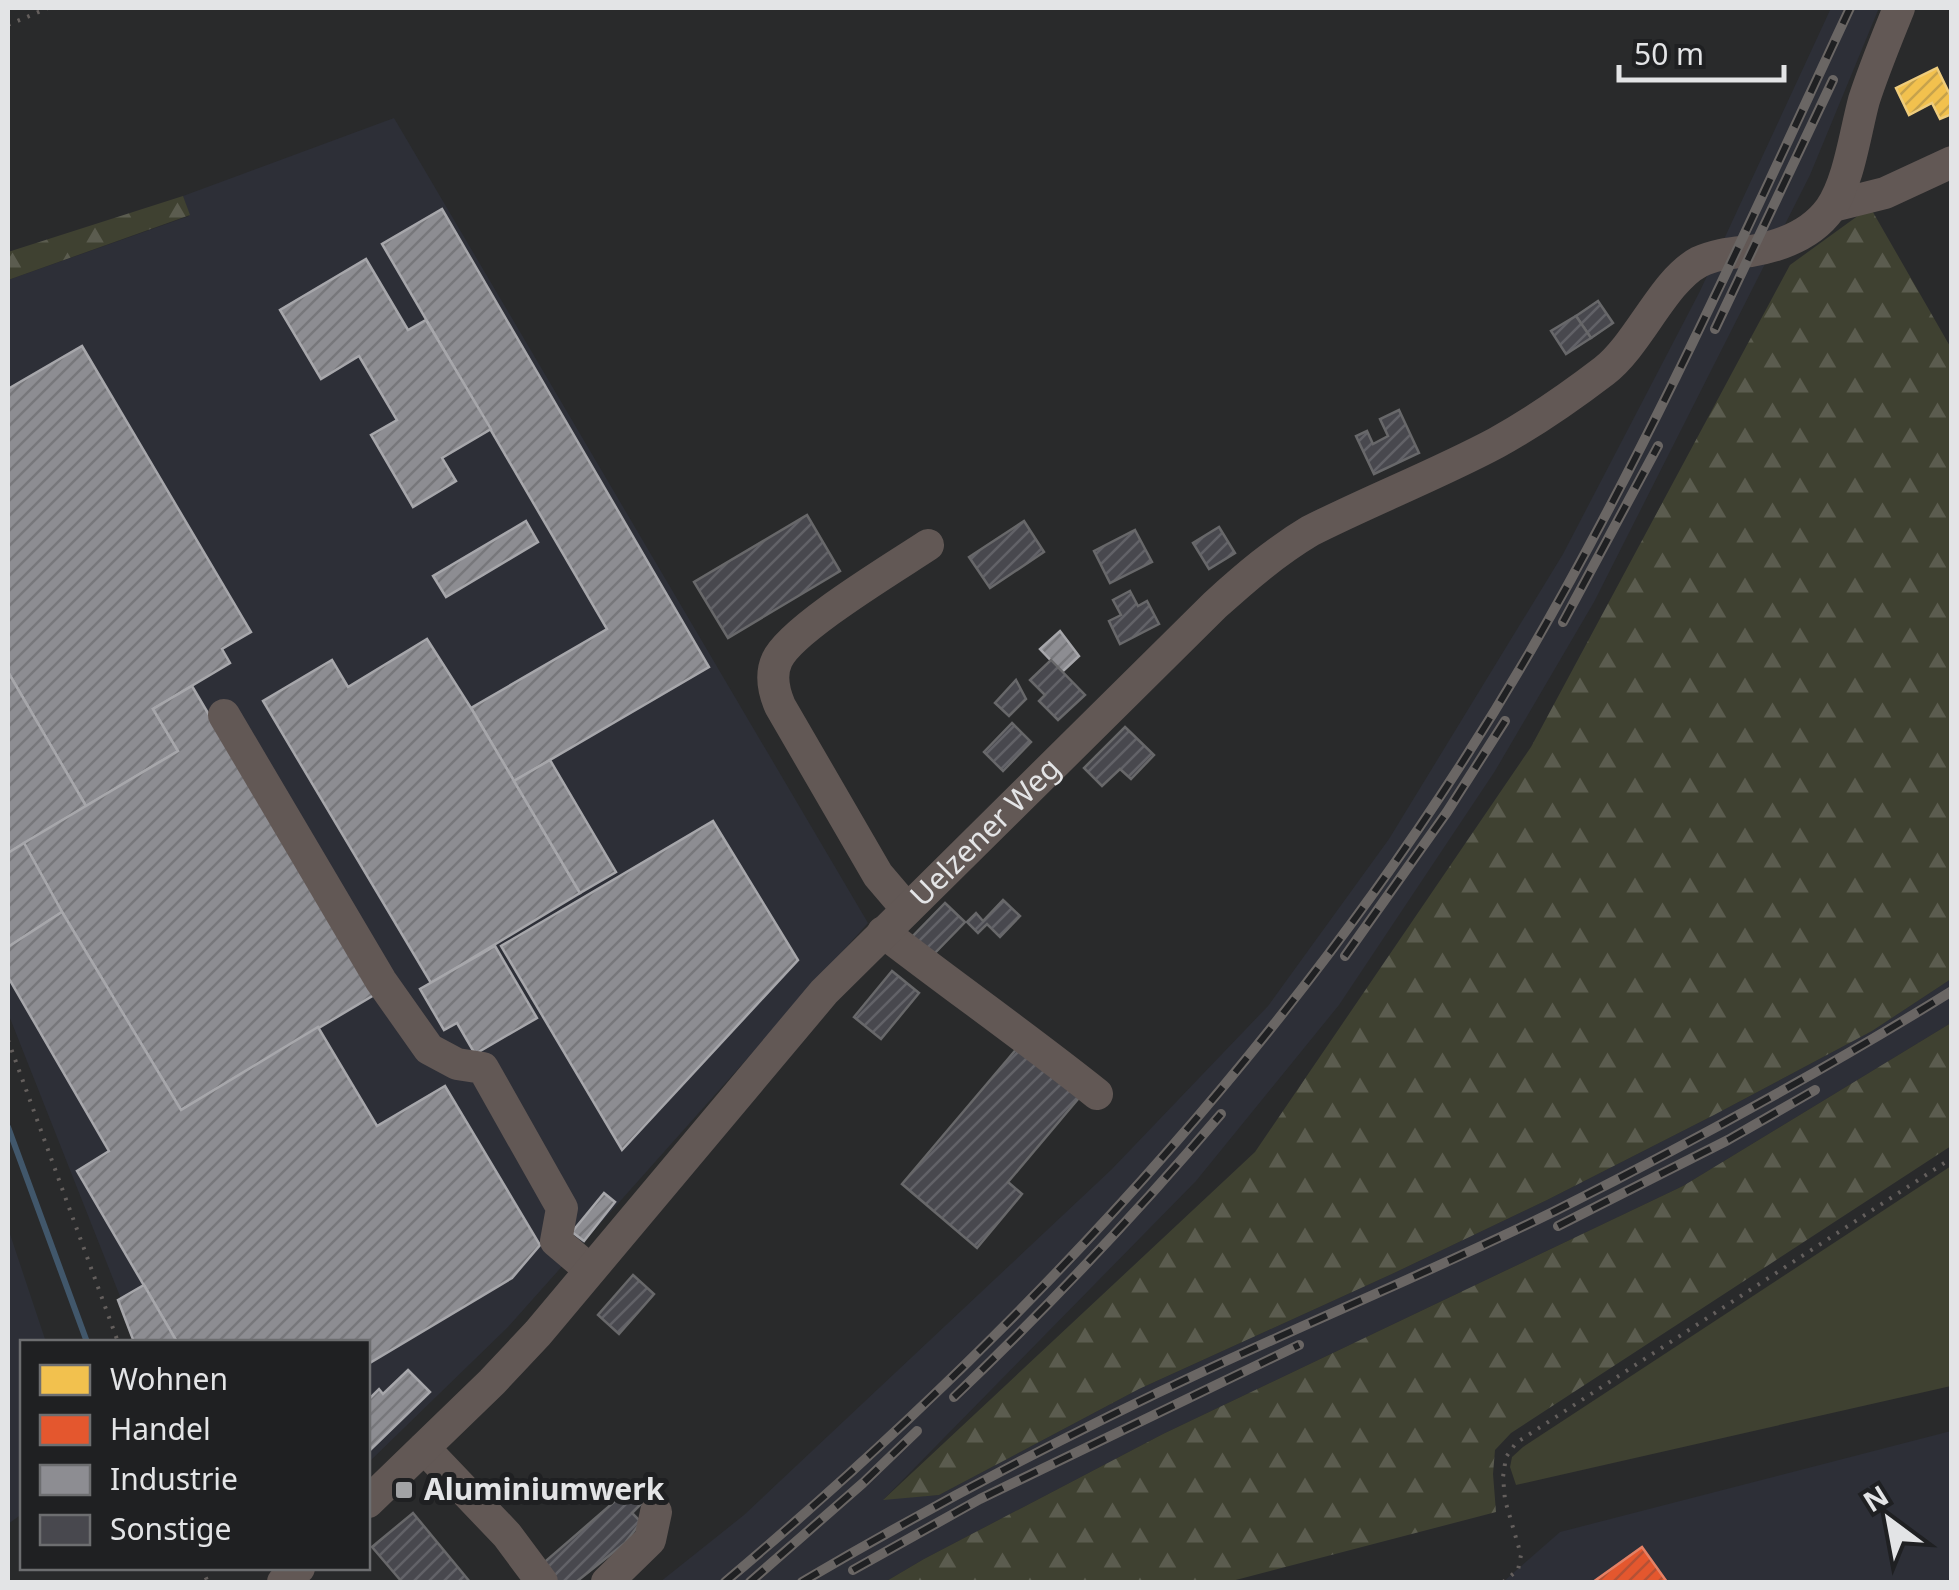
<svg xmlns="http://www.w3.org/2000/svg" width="1959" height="1590" font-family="'Noto Sans',sans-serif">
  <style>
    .built { fill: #2d2f37 }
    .grass { fill: #3f4131 }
    .forest { fill: url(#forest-firs) }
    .homes { fill: url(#homes-hatch); stroke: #eecc7c; stroke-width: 2.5 }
    .shops { fill: url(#shops-hatch); stroke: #e48165; stroke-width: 2.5 }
    .industry { fill: url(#industry-hatch); stroke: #a7a7ab; stroke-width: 2.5 }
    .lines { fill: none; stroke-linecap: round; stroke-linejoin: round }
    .stream { stroke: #41576b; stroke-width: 6 }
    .building { fill: url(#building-hatch); stroke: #68686a; stroke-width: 2.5 }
    .path { stroke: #645f5d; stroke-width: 4; stroke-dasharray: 2.5 8; stroke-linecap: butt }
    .minor { stroke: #625855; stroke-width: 32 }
    .rail-casing { stroke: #6a6664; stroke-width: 10 }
    .rail { stroke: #1f2022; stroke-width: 6; stroke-dasharray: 19; stroke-linecap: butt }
    .poi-dot { fill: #a2a3a5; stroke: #1f2022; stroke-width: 4 }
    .labels { text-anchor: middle; stroke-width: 10; stroke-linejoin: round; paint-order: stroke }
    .street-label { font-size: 30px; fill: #e3e4e6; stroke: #1f2022 }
    .poi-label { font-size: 30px; font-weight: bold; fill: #e3e4e6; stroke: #1f2022; text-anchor: start }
  </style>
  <defs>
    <pattern id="forest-firs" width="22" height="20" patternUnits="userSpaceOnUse" patternTransform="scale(2.5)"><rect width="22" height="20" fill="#3f4131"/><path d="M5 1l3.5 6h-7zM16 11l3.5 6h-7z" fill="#5b5c4f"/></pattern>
    <pattern id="homes-hatch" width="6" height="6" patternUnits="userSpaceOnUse" patternTransform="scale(2.5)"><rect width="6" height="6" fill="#f2c14e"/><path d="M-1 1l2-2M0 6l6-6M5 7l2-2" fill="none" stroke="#c6a24c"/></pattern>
    <pattern id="shops-hatch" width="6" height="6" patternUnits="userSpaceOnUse" patternTransform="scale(2.5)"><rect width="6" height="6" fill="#e4572e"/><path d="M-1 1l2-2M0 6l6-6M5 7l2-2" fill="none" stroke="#b45135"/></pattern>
    <pattern id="industry-hatch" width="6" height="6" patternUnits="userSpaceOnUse" patternTransform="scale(2.5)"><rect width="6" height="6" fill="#8d8d92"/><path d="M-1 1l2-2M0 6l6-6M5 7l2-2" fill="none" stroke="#77777b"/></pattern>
    <pattern id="building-hatch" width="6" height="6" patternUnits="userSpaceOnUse" patternTransform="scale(2.5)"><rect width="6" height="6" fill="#48484e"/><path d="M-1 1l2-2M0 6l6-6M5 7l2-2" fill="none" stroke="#626268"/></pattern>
  </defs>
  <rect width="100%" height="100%" fill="#292a2b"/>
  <!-- built -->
  <g class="built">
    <path d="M1831,8H1879L1810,175L1594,602L1495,771L1339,1005L1196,1181L884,1499L939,1495L1139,1389L1394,1273L1547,1200L1714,1115L1872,1031L1951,979V1023L1683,1186L1163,1434L924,1559L885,1582H660L744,1515L1112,1169L1268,1006L1389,839L1563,554L1700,291Z"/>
    <path d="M394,118L868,923L508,1327L368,1463V1342H138L8,1013V280L189,216L183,196Z"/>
    <path d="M8,1228L46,1342H22V1514L8,1524Z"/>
    <path d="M1951,1431L1952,1562L1948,1582H1503L1560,1532Z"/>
  </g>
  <!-- grass -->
  <path class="grass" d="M1951,1166V1386L1516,1485L1510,1467L1512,1457L1523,1447Z"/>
  <!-- forest -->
  <g class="forest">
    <path d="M183,196L190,215L8,280V252Z"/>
    <path d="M1870,207L1951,348V979L1872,1031L1714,1115L1547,1200L1394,1273L1139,1389L939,1495L883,1500L1255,1152L1531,747L1790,265Z"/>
    <path d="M1951,1023V1146L1511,1433L1495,1450L1493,1474L1496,1512L1228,1582H885L924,1559L1163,1434L1683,1186Z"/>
  </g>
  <!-- homes -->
  <path class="homes" d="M1937,68L1952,99V114L1940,119L1932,103L1909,115L1896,88Z"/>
  <!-- shops -->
  <path class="shops" d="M1642,1547L1667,1582H1593Z"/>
  <!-- industry -->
  <g class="industry">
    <path d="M442,209L709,667L514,781L471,708L607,629L382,244Z"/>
    <path d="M366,259L408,330L426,320L491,429L442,458L456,481L413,507L371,435L397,420L359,356L321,379L280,310Z"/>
    <path d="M82,346L251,632L222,649L230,663L153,709L178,751L86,806L8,672V389Z"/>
    <path d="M526,521L538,542L446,597L433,576Z"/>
    <path d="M1060,631L1079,656L1062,672L1040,649Z"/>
    <path d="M427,639L471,708L580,893L431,983L263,701L332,660L348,687Z"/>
    <path d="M8,672L86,806L8,853Z"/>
    <path d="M192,686L374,995L181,1110L62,912L24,843L178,751L153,709Z"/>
    <path d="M550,760L616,872L580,893L514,781Z"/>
    <path d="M713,821L798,960L622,1150L501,946Z"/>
    <path d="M24,843L62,912L8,947V853Z"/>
    <path d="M62,912L181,1110L318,1027L377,1126L445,1086L540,1245L512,1278L368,1364V1342H177L77,1171L109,1151L8,977V947Z"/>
    <path d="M495,946L537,1018L475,1054L457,1023L444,1030L420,989Z"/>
    <path d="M604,1193L615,1202L584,1241L572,1232Z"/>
    <path d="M144,1285L177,1342H134L118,1300Z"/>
    <path d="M408,1370L430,1392L368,1452V1400L379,1389L383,1394Z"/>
  </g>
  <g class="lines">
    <!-- stream -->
    <path class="stream" d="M8,1127L87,1342"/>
  </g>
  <!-- building -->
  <g class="building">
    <path d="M1598,301L1613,323L1591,338L1576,316Z"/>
    <path d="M1576,316L1591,338L1566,354L1551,331Z"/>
    <path d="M1399,410L1419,453L1374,474L1356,436L1367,431L1373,444L1388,436L1380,419Z"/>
    <path d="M807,515L840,571L728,638L694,582Z"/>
    <path d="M1024,521L1044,552L990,588L969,557Z"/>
    <path d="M1219,527L1235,553L1209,569L1193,543Z"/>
    <path d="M1135,530L1152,562L1110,583L1094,551Z"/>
    <path d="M1130,591L1138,606L1147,601L1159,624L1120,644L1109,621L1121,615L1113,600Z"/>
    <path d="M1051,660L1085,695L1058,720L1039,701L1045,695L1030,680Z"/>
    <path d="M1016,680L1026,699L1009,716L995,703Z"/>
    <path d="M1012,723L1031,742L1003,771L984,752Z"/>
    <path d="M1125,727L1154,755L1131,779L1120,769L1102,786L1084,768Z"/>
    <path d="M1003,900L1020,916L1000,937L987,924L978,933L967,922L976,913L983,921Z"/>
    <path d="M945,903L965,922L930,958L910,939Z"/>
    <path d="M892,971L919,993L881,1039L854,1017Z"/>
    <path d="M1024,1040L1084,1092L1008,1182L1022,1194L977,1248L902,1184Z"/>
    <path d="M633,1275L654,1294L619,1334L598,1315Z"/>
    <path d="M629,1489L642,1503L632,1513L641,1522L625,1543L576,1582H554L540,1566Z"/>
    <path d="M413,1513L470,1582H402L372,1547Z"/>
  </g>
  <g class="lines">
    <!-- path -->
    <g class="path">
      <path d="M8,25L48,8"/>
      <path d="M8,1040L118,1342"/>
      <path d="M201,1568L208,1582"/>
      <path d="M1503,1582L1518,1570L1521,1555L1505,1500L1503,1477L1506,1457L1516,1443L1952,1158"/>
    </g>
    <!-- minor -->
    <g class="minor">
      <path d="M1833,206L1885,193L1952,162"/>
      <path d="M224,715L381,981L429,1049L457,1064L483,1068L562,1208L556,1241L590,1270"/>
      <path d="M907,909L878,875L780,706C774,692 770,675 777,660C791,629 895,567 928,545"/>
      <path d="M883,932C954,987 1027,1038 1097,1094"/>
      <path d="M424,1448L507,1535L542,1582"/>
      <path id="s1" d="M368,1502L492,1382L538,1333L824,992L1215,605C1246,577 1275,552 1310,531C1371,500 1436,475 1496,443C1534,422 1570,397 1604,371C1639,344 1663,281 1699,262C1715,254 1733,253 1751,251C1780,246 1812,234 1830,209C1849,182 1855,133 1864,100C1874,69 1887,38 1899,8"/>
      <path d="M283,1582L299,1568"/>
      <path d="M607,1582L650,1540L656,1512"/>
    </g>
    <!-- rail casing -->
    <g class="rail-casing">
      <g id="rail">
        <path d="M1715,329L1833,80"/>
        <path d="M1563,622L1658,446"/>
        <path d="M1345,956L1447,812L1505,721"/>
        <path d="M1558,1226L1728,1140L1815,1090"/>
        <path d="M954,1397C1048,1307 1137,1213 1221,1114"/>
        <path d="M853,1570L980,1499L1299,1345"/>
        <path d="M725,1582C1041,1316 1323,1008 1531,650C1651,443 1749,224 1850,8"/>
        <path d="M750,1582L863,1483L917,1431"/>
        <path d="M802,1582C933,1505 1066,1435 1204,1371C1320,1317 1439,1268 1555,1211C1690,1143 1823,1071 1952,991"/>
      </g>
    </g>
    <!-- rail -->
    <use href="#rail" class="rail"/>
  </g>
  <!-- markers -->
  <rect class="poi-dot" x="394" y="1480" width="20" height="20" rx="5"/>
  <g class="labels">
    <!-- street labels -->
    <g class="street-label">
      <text dy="10" stroke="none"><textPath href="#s1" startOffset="912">Uelzener Weg</textPath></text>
    </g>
    <!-- poi labels -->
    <g class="poi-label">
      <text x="424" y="1500">Aluminiumwerk</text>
    </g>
  </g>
  <!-- border -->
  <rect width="1959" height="1590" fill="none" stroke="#e3e4e6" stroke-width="20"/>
  <!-- legend -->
  <rect x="20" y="1340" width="350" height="230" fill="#1f2022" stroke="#6d6e70" stroke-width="2.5"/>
  <rect x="40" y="1365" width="50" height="30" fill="#f2c14e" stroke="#6d6e70" stroke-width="2.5"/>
  <text x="110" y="1390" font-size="30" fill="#e3e4e6">Wohnen</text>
  <rect x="40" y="1415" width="50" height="30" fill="#e4572e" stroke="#6d6e70" stroke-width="2.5"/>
  <text x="110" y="1440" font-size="30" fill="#e3e4e6">Handel</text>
  <rect x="40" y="1465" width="50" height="30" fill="#8d8d92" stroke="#6d6e70" stroke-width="2.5"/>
  <text x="110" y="1490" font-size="30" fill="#e3e4e6">Industrie</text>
  <rect x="40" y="1515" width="50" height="30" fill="#48484e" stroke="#6d6e70" stroke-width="2.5"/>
  <text x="110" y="1540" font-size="30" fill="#e3e4e6">Sonstige</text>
  <!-- north arrow -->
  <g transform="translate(1889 1520) rotate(328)" stroke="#1f2022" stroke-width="8" paint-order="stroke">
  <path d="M0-8L18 38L0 25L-18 38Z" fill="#e3e4e6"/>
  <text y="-15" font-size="28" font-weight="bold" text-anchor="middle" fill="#e3e4e6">N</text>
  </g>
  <!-- scale -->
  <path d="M1619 65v15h165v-15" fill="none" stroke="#e3e4e6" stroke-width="5"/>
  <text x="1634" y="65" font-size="30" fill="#e3e4e6" stroke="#1f2022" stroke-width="8" paint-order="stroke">50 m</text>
</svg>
